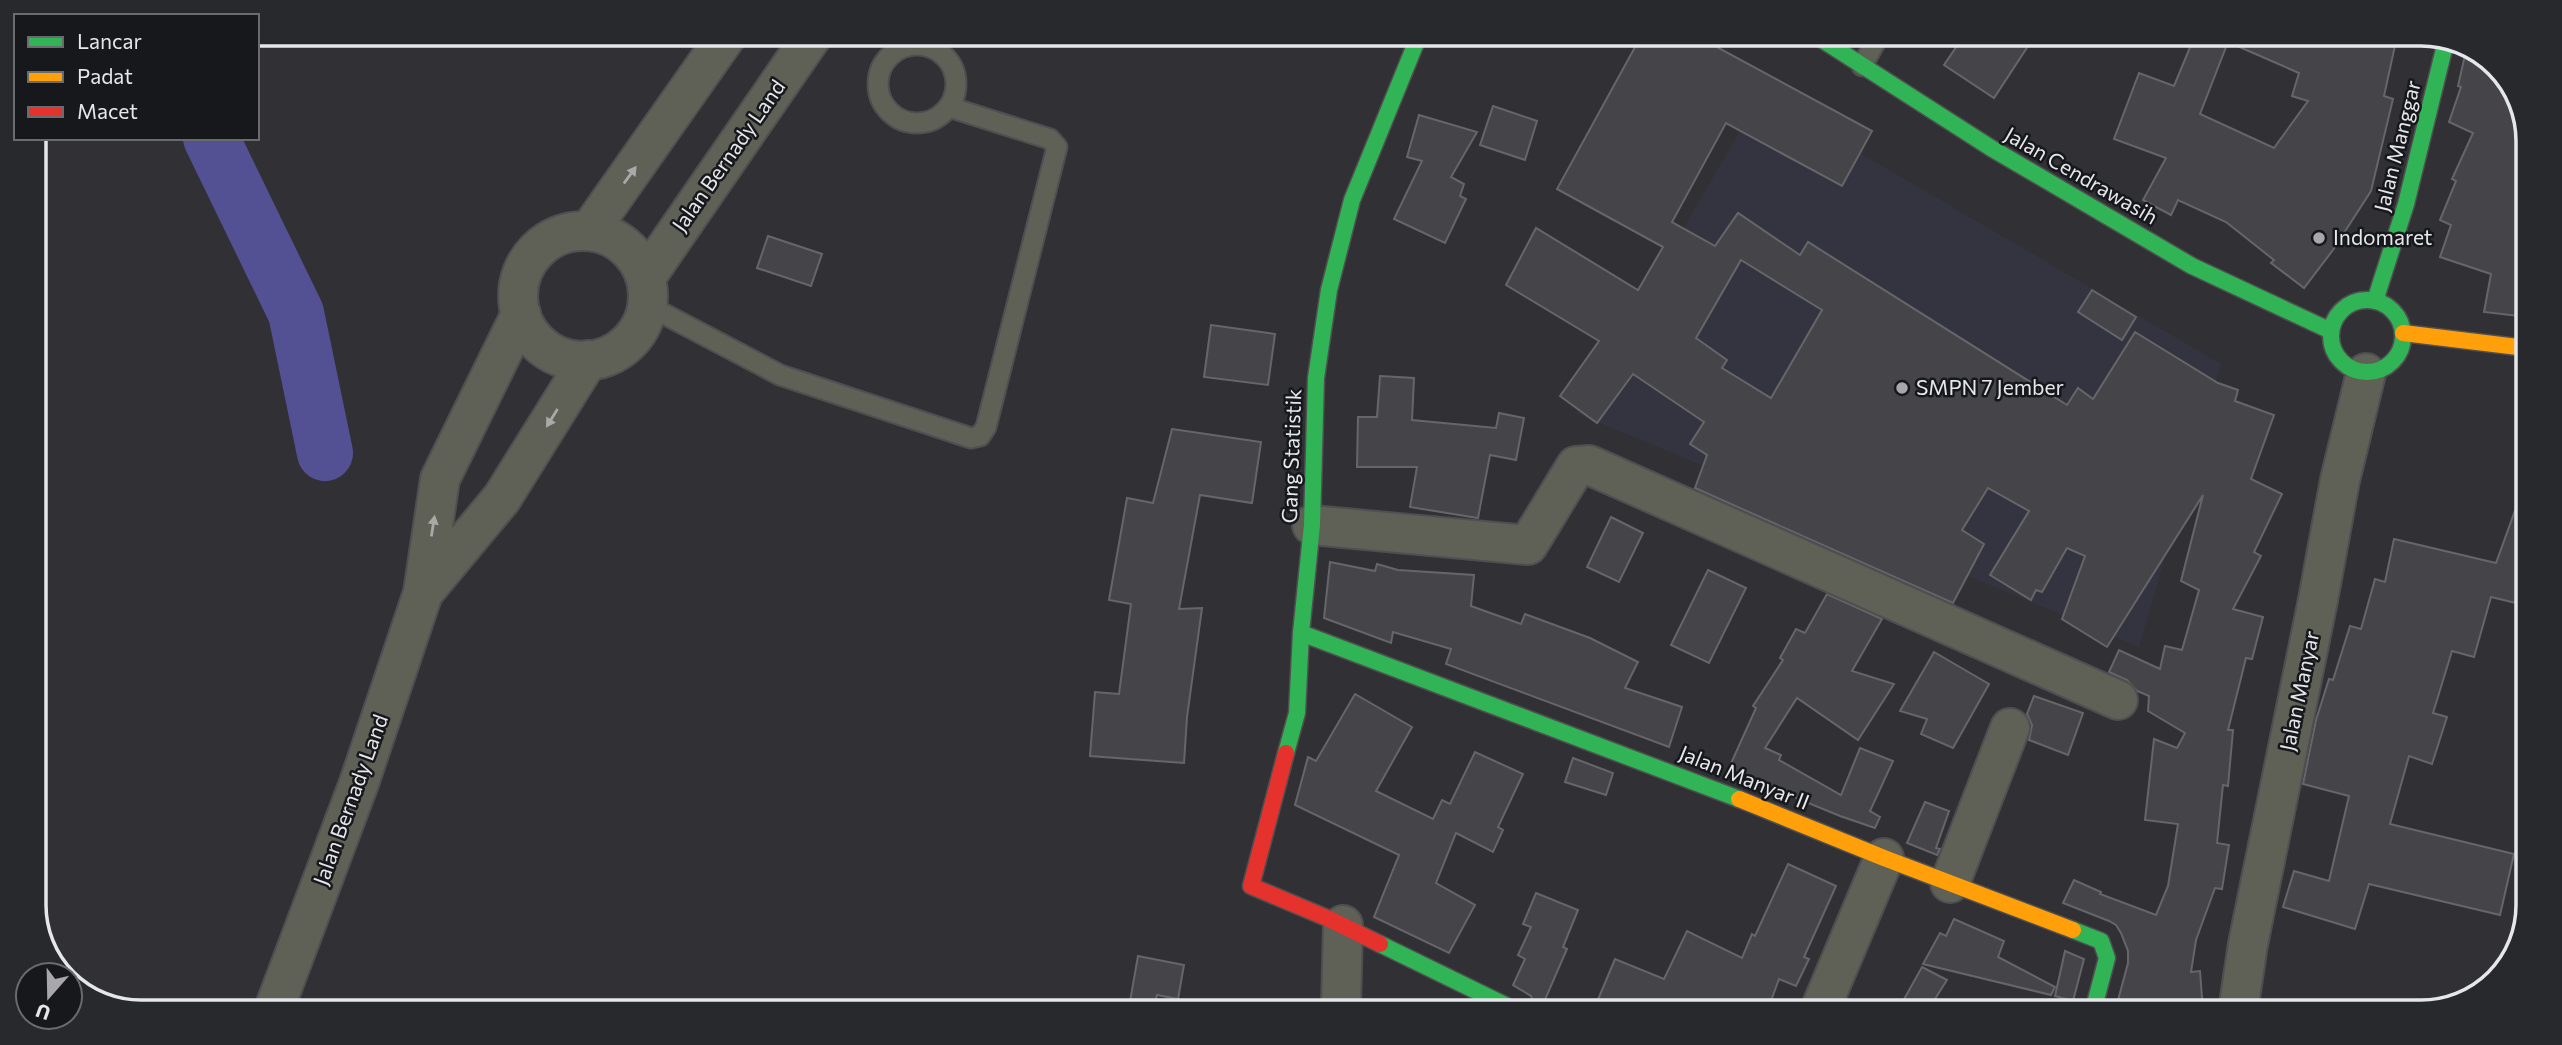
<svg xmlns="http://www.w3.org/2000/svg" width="2562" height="1045" font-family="Commissioner,sans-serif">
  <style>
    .built { fill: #333440 }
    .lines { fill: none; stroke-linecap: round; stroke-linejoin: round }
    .river { stroke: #535094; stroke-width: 56 }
    .building { fill: #454549; stroke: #66666a; stroke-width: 2; fill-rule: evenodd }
    .lane-casing { stroke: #4f4f51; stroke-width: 23 }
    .street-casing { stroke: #4f4f51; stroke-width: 42 }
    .fast-casing { stroke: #4f4f51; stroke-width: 19 }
    .slow-casing { stroke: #4f4f51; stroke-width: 19 }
    .jam-casing { stroke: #4f4f51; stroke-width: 19 }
    .lane { stroke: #5f6056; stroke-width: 19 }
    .street { stroke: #5f6056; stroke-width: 38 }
    .fast { stroke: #30b455; stroke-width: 16 }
    .slow { stroke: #ff9f0a; stroke-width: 16 }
    .jam { stroke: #e5322d; stroke-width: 16 }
    .oneway { fill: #a9aaa8 }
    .poi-dot { fill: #a7a7ac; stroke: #17181b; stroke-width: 2.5 }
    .labels { text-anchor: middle; stroke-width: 5; stroke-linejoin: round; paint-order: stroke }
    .street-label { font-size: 21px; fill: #e6e7ec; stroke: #17181b }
    .poi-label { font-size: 21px; fill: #e6e7ec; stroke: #17181b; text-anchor: start }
    .rim { fill: none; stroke: #e6e7ec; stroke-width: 3.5 }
  </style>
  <rect width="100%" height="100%" fill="#313135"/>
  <!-- built -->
  <path class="built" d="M1761,95L2221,364L2139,647L1576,413Z"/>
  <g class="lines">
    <!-- river -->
    <path class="river" d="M211,138L296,313L325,453"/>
  </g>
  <!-- building -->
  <g class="building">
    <path d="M1640,38L1702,39L1872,131L1842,186L1726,123L1672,222L1715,246L1738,213L1800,255L1808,242L2067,405L2078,388L2093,399L2135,332L2218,383L2238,390L2235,401L2274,415L2251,479L2282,494L2254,552L2261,556L2233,609L2263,617L2252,659L2246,658L2228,730H2233L2228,786L2223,785L2217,843L2229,845L2222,889L2215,888L2196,940L2191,972L2200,971L2203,1011H2142L2117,1004L2128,963V951L2121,933L2116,925L2109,921L2063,903L2074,880L2101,892L2100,894L2156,915L2168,886L2178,824L2145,820L2154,739L2177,748L2185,733L2148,711L2149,696L2137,691L2127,680L2109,672L2119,650L2160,669L2165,646L2182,650L2199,590L2181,581L2203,495L2107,647L2062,619L2085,556L2067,548L2042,592L2036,590L2031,600L1990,575L2029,511L1988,488L1962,530L1984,544L1953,603L1695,488L1707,455L1690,444L1704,422L1633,374L1597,423L1560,396L1599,341L1506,285L1536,228L1638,290L1663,247L1557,189ZM1741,260L1822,310L1771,398L1722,368L1727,360L1696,338Z"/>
    <path d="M1961,40H2032L1994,98L1944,65Z"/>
    <path d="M2193,40L2396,41L2384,96L2393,99L2371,191L2333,250L2304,288L2271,263L2274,260L2226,222L2178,200L2171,215L2143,200L2166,158L2114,139L2139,73L2174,86ZM2228,42L2299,73L2292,96L2308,101L2274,148L2200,114Z"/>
    <path d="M2467,46L2510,80L2529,134L2527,262L2517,290L2527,291V317L2484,312L2491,274L2440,257L2451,225L2440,220L2456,181L2452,179L2473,133L2449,122L2461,87L2458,86Z"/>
    <path d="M1493,106L1537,121L1525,160L1480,145Z"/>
    <path d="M1419,115L1477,132L1451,177L1464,184L1460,196L1466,199L1445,243L1394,219L1422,161L1407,157Z"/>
    <path d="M768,236L822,254L811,286L757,268Z"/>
    <path d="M2092,290L2136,317L2122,340L2078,312Z"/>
    <path d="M1211,325L1275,334L1268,385L1204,377Z"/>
    <path d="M1380,376L1414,378L1412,420L1496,428L1499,413L1524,418L1516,460L1490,455L1478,518L1410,507L1417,467H1357L1358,417H1377Z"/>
    <path d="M1172,429L1261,442L1252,503L1200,495L1179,609L1202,608L1187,717L1184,763L1090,756L1095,692L1119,694L1131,604L1109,600L1127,498L1153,503Z"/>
    <path d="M2521,494L2525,495L2524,605L2491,597L2474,657L2452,651L2433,713L2447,717L2432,764L2409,756L2390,824L2514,854L2500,915L2369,884L2355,929L2283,907L2294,871L2329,881L2349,796L2303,784L2316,720L2329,679L2333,680L2350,626L2361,629L2375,579L2385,582L2394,539L2496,563Z"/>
    <path d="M1611,517L1643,533L1619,582L1587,567Z"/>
    <path d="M1330,562L1375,571L1377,564L1398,570L1474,575L1471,606L1521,624L1525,614L1590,638L1638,662L1625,688L1682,707L1669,747L1446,664L1451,649L1393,632L1391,643L1324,618Z"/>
    <path d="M1708,570L1746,588L1709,663L1671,645Z"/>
    <path d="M1827,594L1882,619L1852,671L1894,684L1858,740L1797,698L1765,748L1781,755L1779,760L1841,795L1860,748L1893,761L1870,811L1880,817L1875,828L1840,816L1728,770L1756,708L1753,706L1783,660L1780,658L1796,629L1805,633Z"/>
    <path d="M1934,652L1989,684L1953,748L1921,734L1927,719L1900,711Z"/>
    <path d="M1355,694L1412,727L1376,791L1433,819L1442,800L1450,804L1475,752L1523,774L1498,827L1503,830L1493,852L1456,833L1436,883L1475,905L1449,953L1374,917L1399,855L1295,805L1308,757L1316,761Z"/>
    <path d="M2034,696L2083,713L2068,755L2029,740L2032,725L2027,714Z"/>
    <path d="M1573,758L1613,773L1606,795L1565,782Z"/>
    <path d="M1925,802L1949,811L1936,848L1940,849L1937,855L1907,843Z"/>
    <path d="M1788,864L1836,886L1804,957L1809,959L1796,986L1779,979L1768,1009H1594L1615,959L1664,979L1687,931L1742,958L1752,934L1755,936Z"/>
    <path d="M1536,893L1578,910L1563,947L1567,949L1541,1009L1535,1008L1531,996L1513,985L1525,959L1518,955L1531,927L1523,924Z"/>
    <path d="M1954,919L2004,941L1998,957L2055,987L2051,995L1923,964L1940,933L1946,936Z"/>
    <path d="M2065,951L2084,959L2073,1001L2055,996Z"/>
    <path d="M1138,956L1184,965L1178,999L1157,995L1154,1007H1129Z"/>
    <path d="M1922,967L1947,980L1928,1010H1898Z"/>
  </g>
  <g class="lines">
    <!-- lane casing -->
    <g class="lane-casing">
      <g id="lane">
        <circle cx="917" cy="84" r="39"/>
        <path d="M1862,66L1877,39"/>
        <path d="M647,305L780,375L971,438L980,436L986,427L1057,147L1050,139L949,107"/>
      </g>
    </g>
    <!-- street casing -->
    <g class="street-casing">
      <g id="street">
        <path d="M590,230L727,35"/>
        <circle cx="583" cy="296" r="65"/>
        <path d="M646,277L812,36"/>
        <path d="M1312,525L1528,545L1576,466L1589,465L2118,700"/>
        <path d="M423,593L502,498L588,360"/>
        <path d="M1950,883L2010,728"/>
        <path d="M276,1004L359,783L423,593L440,479L521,314"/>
        <path d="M1341,1008L1343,925"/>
        <path d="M1820,1010L1884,858"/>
        <path d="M2238,1011L2248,944L2318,600L2340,480L2366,373"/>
      </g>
    </g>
    <!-- fast casing -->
    <g class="fast-casing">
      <g id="fast">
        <path d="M1821,39L1991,148L2192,266L2331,331"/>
        <circle cx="2367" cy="336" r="36"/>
        <path d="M2375,301L2406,204L2446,41"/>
        <path d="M1301,633L1739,799"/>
        <path d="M1286,753L1297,713L1301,633L1312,525L1316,378L1329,290L1352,200L1418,38"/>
        <path d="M2073,930L2101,941L2107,958L2093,1011"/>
        <path d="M1380,944L1513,1009"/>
      </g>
    </g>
    <!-- slow casing -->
    <g class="slow-casing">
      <g id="slow">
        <path d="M2403,333L2526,348"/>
        <path d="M1739,799L1884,858L2073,930"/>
      </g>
    </g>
    <!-- jam casing -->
    <g class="jam-casing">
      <path id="jam" d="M1286,753L1251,886L1327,918L1380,944"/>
    </g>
    <!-- lane -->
    <use href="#lane" class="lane"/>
    <!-- street -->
    <use href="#street" class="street"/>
    <!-- fast -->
    <use href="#fast" class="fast"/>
    <!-- slow -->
    <use href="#slow" class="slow"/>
    <!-- jam -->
    <use href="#jam" class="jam"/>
  </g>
  <!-- one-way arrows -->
  <defs><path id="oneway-solid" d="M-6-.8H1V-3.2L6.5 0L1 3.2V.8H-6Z" transform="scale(1.75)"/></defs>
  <g class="oneway">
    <use href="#oneway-solid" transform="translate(630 175) rotate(-54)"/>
    <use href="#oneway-solid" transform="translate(552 418) rotate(122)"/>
    <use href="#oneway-solid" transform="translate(433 526) rotate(-81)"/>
  </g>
  <!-- markers -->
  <g class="poi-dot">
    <circle cx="2319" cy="238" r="7"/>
    <circle cx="1902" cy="388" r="7"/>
  </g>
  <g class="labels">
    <!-- street labels -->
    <g class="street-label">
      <text transform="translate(2398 146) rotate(-76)" y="7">Jalan Manggar</text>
      <text transform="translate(729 156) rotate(-55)" y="7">Jalan Bernady Land</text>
      <text transform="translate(2081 176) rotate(30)" y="7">Jalan Cendrawasih</text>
      <text transform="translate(1292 456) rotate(-88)" y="7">Gang Statistik</text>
      <text transform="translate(2300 691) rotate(-78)" y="7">Jalan Manyar</text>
      <text transform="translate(1744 778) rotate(22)" y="7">Jalan Manyar II</text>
      <text transform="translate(351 800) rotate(-70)" y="7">Jalan Bernady Land</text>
    </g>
    <!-- poi labels -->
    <g class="poi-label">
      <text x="2333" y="245">Indomaret</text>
      <text x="1916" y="395">SMPN 7 Jember</text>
    </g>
  </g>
  <!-- crop -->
  <path d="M0 0H2562V1045H0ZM141 46H2421A95 95 0 0 1 2516 141V905A95 95 0 0 1 2421 1000H141A95 95 0 0 1 46 905V141A95 95 0 0 1 141 46Z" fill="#28292c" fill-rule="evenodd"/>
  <path class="rim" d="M141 46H2421A95 95 0 0 1 2516 141V905A95 95 0 0 1 2421 1000H141A95 95 0 0 1 46 905V141A95 95 0 0 1 141 46Z"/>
  <!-- legend -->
  <rect x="14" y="14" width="245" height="126" fill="#17181b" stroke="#6a6b6f" stroke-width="2"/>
  <rect x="28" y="37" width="35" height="10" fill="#30b455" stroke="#6a6b6f" stroke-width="2"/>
  <text x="77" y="49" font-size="21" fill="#e6e7ec">Lancar</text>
  <rect x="28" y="72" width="35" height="10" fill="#ff9f0a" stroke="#6a6b6f" stroke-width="2"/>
  <text x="77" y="84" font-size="21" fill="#e6e7ec">Padat</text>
  <rect x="28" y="107" width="35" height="10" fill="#e5322d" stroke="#6a6b6f" stroke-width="2"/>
  <text x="77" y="119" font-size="21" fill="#e6e7ec">Macet</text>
  <!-- north arrow -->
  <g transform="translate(49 996) rotate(200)"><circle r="33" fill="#17181b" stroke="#6a6b6f" stroke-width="2"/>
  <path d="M0-5L12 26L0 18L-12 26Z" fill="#a7a7ac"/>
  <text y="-10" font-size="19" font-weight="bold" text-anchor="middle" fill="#e6e7ec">U</text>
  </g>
</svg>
